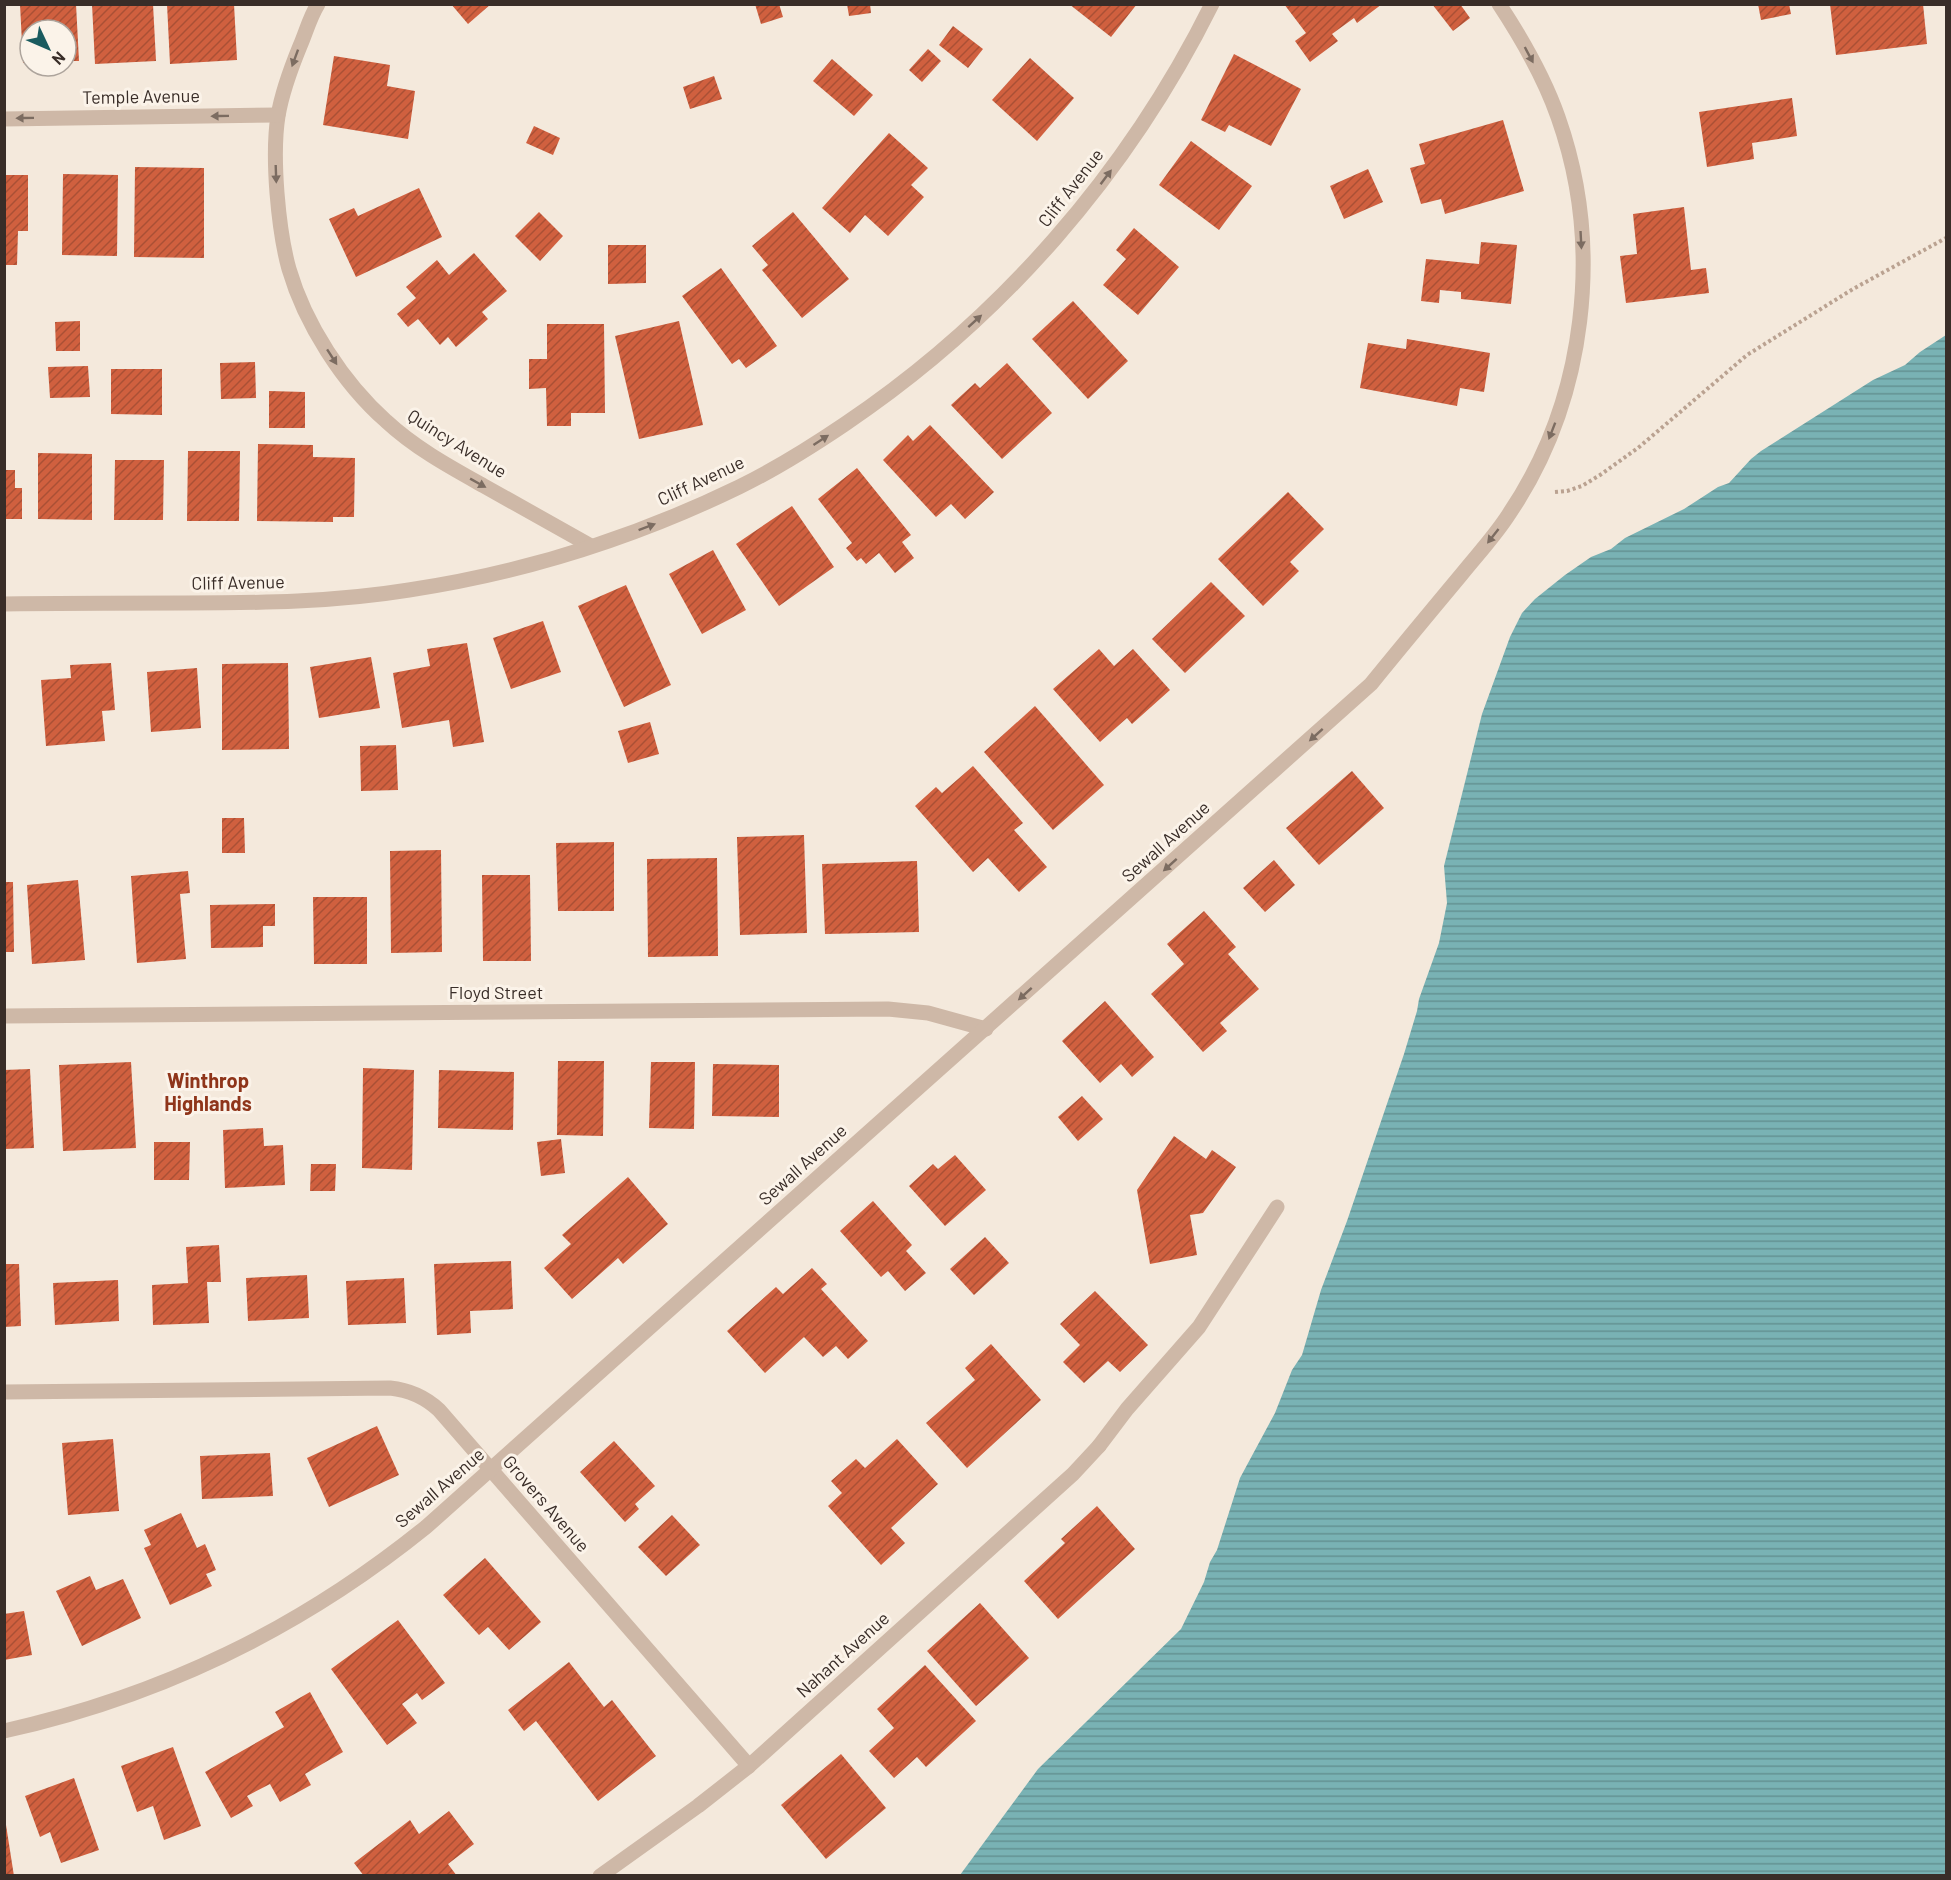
<svg xmlns="http://www.w3.org/2000/svg" width="1951" height="1880" font-family="Barlow,sans-serif">
  <style>
    .water { fill: url(#water-rules) }
    .building { fill: url(#building-hatch) }
    .lines { fill: none; stroke-linecap: round; stroke-linejoin: round }
    .path { stroke: #baa291; stroke-width: 4; stroke-dasharray: 3 3; stroke-linecap: butt }
    .service { stroke: #ceb8a7; stroke-width: 15 }
    .minor { stroke: #ceb8a7; stroke-width: 15 }
    .oneway { fill: #7c6c61 }
    .labels { text-anchor: middle; stroke-width: 6; stroke-linejoin: round; paint-order: stroke }
    .street-label { font-size: 18px; fill: #392d28; stroke: #fbf3e9 }
    .neighbourhood-label { font-size: 20px; font-weight: bold; fill: #8f351a; stroke: #fbf3e9 }
  </style>
  <defs>
    <pattern id="water-rules" width="6" height="5" patternUnits="userSpaceOnUse" patternTransform="scale(1.5)"><rect width="6" height="5" fill="#79b2b4"/><path d="M0 2.5h6" fill="none" stroke="#649192"/></pattern>
    <pattern id="building-hatch" width="6" height="6" patternUnits="userSpaceOnUse" patternTransform="scale(1.5)"><rect width="6" height="6" fill="#d0603f"/><path d="M-1 1l2-2M0 6l6-6M5 7l2-2" fill="none" stroke="#aa5035"/></pattern>
  </defs>
  <rect width="100%" height="100%" fill="#f4e9dc"/>
  <!-- water -->
  <path class="water" d="M1946,335V1875H960L1038,1769L1181,1629L1204,1582L1210,1562L1217,1550L1240,1478L1275,1413L1292,1370L1302,1355L1321,1290L1347,1221L1404,1054L1417,1011L1419,999L1439,943L1447,903L1444,866L1482,714L1510,637L1522,613L1535,599L1565,575L1591,557L1611,549L1625,538L1684,509L1718,487L1729,483L1751,459L1761,451L1873,380L1905,365L1920,352Z"/>
  <!-- building -->
  <g class="building">
    <path d="M20,4H76L79,61H66V30H30V63H23Z"/>
    <path d="M92,4H153L156,61L95,64Z"/>
    <path d="M167,4H234L237,60L170,64Z"/>
    <path d="M451,4H491L468,24Z"/>
    <path d="M755,4H779L783,17L761,24Z"/>
    <path d="M847,4H870L871,13L849,16Z"/>
    <path d="M1069,4H1137L1111,37Z"/>
    <path d="M1284,4H1382L1357,23L1354,18L1332,34L1338,41L1310,62L1295,41L1306,33Z"/>
    <path d="M1432,4H1460L1470,18L1453,31Z"/>
    <path d="M1758,4H1789L1791,14L1761,20Z"/>
    <path d="M1830,4H1923L1927,44L1836,55Z"/>
    <path d="M953,26L983,49L968,68L939,45Z"/>
    <path d="M928,49L941,61L922,82L909,70Z"/>
    <path d="M1234,54L1301,89L1271,146L1229,125L1225,132L1201,120Z"/>
    <path d="M334,56L390,65L387,86L415,91L408,139L323,125Z"/>
    <path d="M1030,58L1074,98L1037,141L992,100Z"/>
    <path d="M832,59L873,95L854,116L813,81Z"/>
    <path d="M714,76L722,99L690,109L683,87Z"/>
    <path d="M1792,98L1797,136L1752,143L1754,159L1707,167L1699,112Z"/>
    <path d="M1503,120L1524,191L1445,214L1441,199L1421,204L1410,168L1425,164L1419,144Z"/>
    <path d="M534,126L560,138L553,155L526,143Z"/>
    <path d="M889,133L928,168L911,185L924,197L888,236L865,215L850,233L822,208Z"/>
    <path d="M1191,141L1252,186L1219,230L1159,185Z"/>
    <path d="M135,167L204,168V258L134,257Z"/>
    <path d="M1368,169L1383,202L1344,219L1330,186Z"/>
    <path d="M63,174L118,175L117,256L62,255Z"/>
    <path d="M4,175H28V231H18L17,265H4Z"/>
    <path d="M419,188L442,237L356,277L329,219L354,208L358,216Z"/>
    <path d="M1684,207L1691,270L1706,268L1709,293L1626,303L1620,256L1637,254L1633,214Z"/>
    <path d="M539,212L563,236L540,261L515,236Z"/>
    <path d="M793,212L849,279L802,318L762,270L768,265L752,246Z"/>
    <path d="M1134,228L1179,267L1138,315L1103,285L1126,259L1116,250Z"/>
    <path d="M1481,242L1517,245L1511,304L1461,299V292L1440,290L1439,303L1421,301L1426,259L1479,264Z"/>
    <path d="M608,245H646V283L608,284Z"/>
    <path d="M474,253L507,291L482,312L488,319L456,347L448,337L440,345L418,319L408,327L397,314L416,298L406,287L437,260L449,275Z"/>
    <path d="M721,268L777,346L746,368L739,359L732,364L682,296Z"/>
    <path d="M1073,301L1128,361L1088,399L1032,339Z"/>
    <path d="M80,321V351H56L55,322Z"/>
    <path d="M679,321L703,425L639,439L615,336Z"/>
    <path d="M547,324H604L605,413H571V426H547L546,388L529,389V359H547Z"/>
    <path d="M1407,339L1490,353L1484,392L1460,388L1457,406L1360,388L1368,343L1406,349Z"/>
    <path d="M255,362L256,398L221,399L220,363Z"/>
    <path d="M1007,363L1052,413L1002,459L951,405L975,383L980,388Z"/>
    <path d="M88,366L90,397L50,398L48,367Z"/>
    <path d="M111,369H162V415L111,414Z"/>
    <path d="M269,391L305,392V428H269Z"/>
    <path d="M930,425L994,492L965,519L951,504L936,517L883,460L908,435L913,441Z"/>
    <path d="M258,444L313,445V457L355,458L354,517H333V522L257,521Z"/>
    <path d="M188,451H240L239,521H187Z"/>
    <path d="M38,453L92,454V520L38,519Z"/>
    <path d="M115,460H164L163,520H114Z"/>
    <path d="M857,468L911,535L902,542L914,558L895,573L879,553L866,564L861,558L857,561L846,548L852,543L818,499Z"/>
    <path d="M4,470H15V488H22V519H4Z"/>
    <path d="M1288,492L1324,529L1290,562L1299,571L1263,606L1218,559Z"/>
    <path d="M792,506L834,567L779,606L736,544Z"/>
    <path d="M713,550L746,610L702,634L669,574Z"/>
    <path d="M1211,582L1245,616L1185,673L1152,639Z"/>
    <path d="M626,585L671,685L624,707L578,606Z"/>
    <path d="M543,621L561,672L511,689L493,638Z"/>
    <path d="M467,643L484,742L453,747L449,720L402,728L393,673L430,666L427,649Z"/>
    <path d="M1099,649L1114,666L1133,649L1170,690L1132,724L1127,718L1100,742L1053,689Z"/>
    <path d="M371,657L380,708L319,718L310,667Z"/>
    <path d="M111,663L115,710L102,711L105,741L46,746L41,680L71,678L70,665Z"/>
    <path d="M288,663L289,749L222,750V664Z"/>
    <path d="M197,668L201,728L151,732L147,672Z"/>
    <path d="M1035,706L1104,785L1053,830L984,752Z"/>
    <path d="M650,722L659,754L628,763L618,731Z"/>
    <path d="M396,745L398,790L361,791L360,746Z"/>
    <path d="M973,766L1023,823L1014,830L1047,867L1019,892L988,858L973,872L915,806L936,787L942,793Z"/>
    <path d="M1352,771L1384,808L1319,865L1286,828Z"/>
    <path d="M222,818H244L245,853H222Z"/>
    <path d="M804,835L807,933L740,935L737,837Z"/>
    <path d="M614,842V911H558L556,843Z"/>
    <path d="M441,850L442,952L391,953L390,851Z"/>
    <path d="M717,858L718,956L648,957L647,859Z"/>
    <path d="M1274,860L1295,885L1265,912L1243,888Z"/>
    <path d="M917,861L919,932L825,934L822,864Z"/>
    <path d="M188,871L190,893L180,894L186,959L137,963L131,876Z"/>
    <path d="M482,875H530L531,961H483Z"/>
    <path d="M78,880L85,960L32,964L27,885Z"/>
    <path d="M4,882H13L14,952H4Z"/>
    <path d="M313,897H367V964H314Z"/>
    <path d="M275,904V926H263V947L211,948L210,905Z"/>
    <path d="M1204,911L1236,947L1228,954L1259,989L1220,1023L1227,1031L1203,1052L1151,994L1184,964L1167,944Z"/>
    <path d="M1105,1001L1154,1057L1132,1077L1121,1064L1100,1083L1062,1041Z"/>
    <path d="M558,1061H604L603,1136L557,1135Z"/>
    <path d="M131,1062L136,1148L63,1151L59,1065Z"/>
    <path d="M651,1062H695L694,1129L649,1128Z"/>
    <path d="M713,1064L779,1065V1117L712,1116Z"/>
    <path d="M363,1068L414,1070L412,1170L362,1168Z"/>
    <path d="M30,1069L34,1148L4,1149V1070Z"/>
    <path d="M439,1070L514,1072L513,1130L438,1128Z"/>
    <path d="M1082,1096L1103,1119L1078,1141L1058,1117Z"/>
    <path d="M263,1128L264,1146L283,1145L285,1185L225,1188L223,1130Z"/>
    <path d="M1174,1136L1206,1159L1212,1150L1236,1167L1203,1213L1190,1215L1197,1255L1150,1264L1137,1190Z"/>
    <path d="M561,1139L565,1173L541,1176L537,1142Z"/>
    <path d="M154,1142H190L189,1180H154Z"/>
    <path d="M955,1155L986,1190L945,1226L909,1186L933,1164L938,1169Z"/>
    <path d="M311,1164H336L335,1191H310Z"/>
    <path d="M628,1177L668,1224L623,1264L618,1258L572,1299L544,1268L571,1244L562,1235Z"/>
    <path d="M873,1201L912,1245L906,1251L926,1273L905,1291L888,1271L881,1277L840,1231Z"/>
    <path d="M985,1237L1009,1263L974,1295L950,1269Z"/>
    <path d="M219,1245L221,1282H207L209,1323L153,1325L152,1285L188,1283L186,1247Z"/>
    <path d="M511,1261L513,1309L470,1311L471,1333L437,1335L434,1264Z"/>
    <path d="M4,1264H19L21,1326L4,1327Z"/>
    <path d="M812,1268L827,1284L821,1289L868,1341L848,1359L836,1346L823,1357L804,1337L765,1373L727,1331L776,1287L783,1294Z"/>
    <path d="M307,1275L309,1318L248,1321L246,1278Z"/>
    <path d="M404,1278L406,1323L348,1325L346,1281Z"/>
    <path d="M118,1280L119,1321L55,1325L53,1283Z"/>
    <path d="M1095,1291L1148,1345L1120,1372L1108,1361L1084,1383L1063,1362L1080,1345L1060,1324Z"/>
    <path d="M991,1344L1041,1400L967,1468L926,1423L975,1380L965,1368Z"/>
    <path d="M377,1426L399,1475L329,1507L307,1458Z"/>
    <path d="M113,1439L119,1511L68,1515L62,1443Z"/>
    <path d="M897,1439L938,1484L891,1528L905,1543L881,1565L828,1506L842,1493L831,1481L856,1459L865,1468Z"/>
    <path d="M614,1441L655,1486L635,1504L639,1509L625,1522L580,1472Z"/>
    <path d="M270,1453L273,1496L202,1499L200,1456Z"/>
    <path d="M1097,1506L1135,1549L1058,1619L1024,1581L1065,1543L1061,1539Z"/>
    <path d="M181,1513L197,1548L205,1544L216,1570L206,1574L212,1586L170,1605L144,1548L151,1545L144,1530Z"/>
    <path d="M672,1515L700,1545L666,1576L638,1547Z"/>
    <path d="M485,1558L541,1622L509,1650L488,1627L479,1635L443,1595Z"/>
    <path d="M90,1576L96,1590L123,1579L141,1618L82,1646L56,1591Z"/>
    <path d="M980,1603L1029,1658L976,1706L927,1651Z"/>
    <path d="M24,1611L32,1655L4,1660V1614Z"/>
    <path d="M398,1620L445,1683L422,1700L417,1693L402,1704L417,1723L387,1745L331,1669Z"/>
    <path d="M569,1662L604,1707L612,1700L656,1756L598,1801L536,1721L524,1731L508,1710Z"/>
    <path d="M925,1665L976,1721L926,1767L917,1757L894,1778L869,1751L894,1728L877,1709Z"/>
    <path d="M310,1692L343,1752L305,1774L311,1785L280,1802L270,1784L247,1796L253,1806L231,1818L205,1772L284,1727L275,1712Z"/>
    <path d="M173,1747L201,1826L164,1840L153,1806L137,1812L121,1766Z"/>
    <path d="M841,1754L886,1808L826,1859L781,1805Z"/>
    <path d="M74,1778L99,1850L61,1863L50,1832L40,1837L25,1796Z"/>
    <path d="M449,1811L474,1844L448,1864L457,1876H364L354,1863L410,1820L419,1834Z"/>
    <path d="M4,1825H6L14,1876H4Z"/>
  </g>
  <g class="lines">
    <!-- path -->
    <path class="path" d="M1555,492L1567,491L1582,486L1600,475L1638,448L1747,355L1853,289L1946,238"/>
    <!-- service -->
    <path class="service" d="M1099,1446L1127,1409L1199,1327L1277,1207"/>
    <!-- minor -->
    <g class="minor">
      <path d="M318,4C310,17 306,32 300,46C291,68 282,92 278,116C274,141 275,167 277,193C279,218 282,244 289,269C305,324 343,383 386,421C415,448 450,467 484,486C520,506 556,526 591,546"/>
      <path d="M4,119L278,115"/>
      <path d="M4,604C65,603 125,603 185,603C260,603 335,602 409,590C522,573 636,537 739,487C776,469 811,447 845,424C1001,319 1128,173 1212,4"/>
      <path d="M4,1016L888,1009L928,1013L986,1029"/>
      <path d="M4,1392L390,1388C410,1390 425,1397 439,1410L749,1766"/>
      <path d="M4,1731C162,1696 300,1629 426,1527L1371,684C1401,647 1431,611 1461,575C1477,555 1495,536 1509,514C1586,400 1604,247 1558,117C1544,77 1522,39 1499,4"/>
      <path d="M600,1876L698,1806L749,1766L1073,1474L1099,1446"/>
    </g>
  </g>
  <!-- one-way arrows -->
  <defs><path id="oneway-solid" d="M-6-.8H1V-3.2L6.5 0L1 3.2V.8H-6Z" transform="scale(1.5)"/></defs>
  <g class="oneway">
    <use href="#oneway-solid" transform="translate(1529 55) rotate(62)"/>
    <use href="#oneway-solid" transform="translate(295 58) rotate(110)"/>
    <use href="#oneway-solid" transform="translate(220 116) rotate(179)"/>
    <use href="#oneway-solid" transform="translate(25 118) rotate(179)"/>
    <use href="#oneway-solid" transform="translate(276 174) rotate(88)"/>
    <use href="#oneway-solid" transform="translate(1106 177) rotate(-53)"/>
    <use href="#oneway-solid" transform="translate(1581 240) rotate(87)"/>
    <use href="#oneway-solid" transform="translate(975 321) rotate(-42)"/>
    <use href="#oneway-solid" transform="translate(332 357) rotate(57)"/>
    <use href="#oneway-solid" transform="translate(1552 431) rotate(111)"/>
    <use href="#oneway-solid" transform="translate(821 440) rotate(-33)"/>
    <use href="#oneway-solid" transform="translate(478 483) rotate(29)"/>
    <use href="#oneway-solid" transform="translate(647 527) rotate(-21)"/>
    <use href="#oneway-solid" transform="translate(1493 536) rotate(128)"/>
    <use href="#oneway-solid" transform="translate(1316 735) rotate(138)"/>
    <use href="#oneway-solid" transform="translate(1170 865) rotate(138)"/>
    <use href="#oneway-solid" transform="translate(1025 994) rotate(138)"/>
  </g>
  <g class="labels">
    <!-- street labels -->
    <g class="street-label">
      <text transform="translate(141 97) rotate(-1)" y="6">Temple Avenue</text>
      <text transform="translate(1071 188) rotate(-52)" y="6">Cliff Avenue</text>
      <text transform="translate(457 444) rotate(32)" y="6">Quincy Avenue</text>
      <text transform="translate(701 481) rotate(-25)" y="6">Cliff Avenue</text>
      <text transform="translate(238 583) rotate(-1)" y="6">Cliff Avenue</text>
      <text transform="translate(1166 842) rotate(-42)" y="6">Sewall Avenue</text>
      <text x="496" y="999">Floyd Street</text>
      <text transform="translate(803 1165) rotate(-42)" y="6">Sewall Avenue</text>
      <text transform="translate(440 1488) rotate(-41)" y="6">Sewall Avenue</text>
      <text transform="translate(546 1504) rotate(49)" y="6">Grovers Avenue</text>
      <text transform="translate(843 1655) rotate(-42)" y="6">Nahant Avenue</text>
    </g>
    <!-- neighbourhood labels -->
    <g class="neighbourhood-label">
      <text x="208" y="1088">Winthrop<tspan x="208" dy="23">Highlands</tspan></text>
    </g>
  </g>
  <!-- border -->
  <rect width="1951" height="1880" fill="none" stroke="#392d28" stroke-width="12"/>
  <!-- north arrow -->
  <g transform="translate(48 48) rotate(134)"><circle r="28" fill="#fbf3e9" stroke="#ada49c" stroke-width="1.5"/>
  <path d="M0-4.5L10 22L0 15L-10 22Z" fill="#1a5b5f"/>
  <text y="-9" font-size="16" font-weight="bold" text-anchor="middle" fill="#392d28">N</text>
  </g>
</svg>
